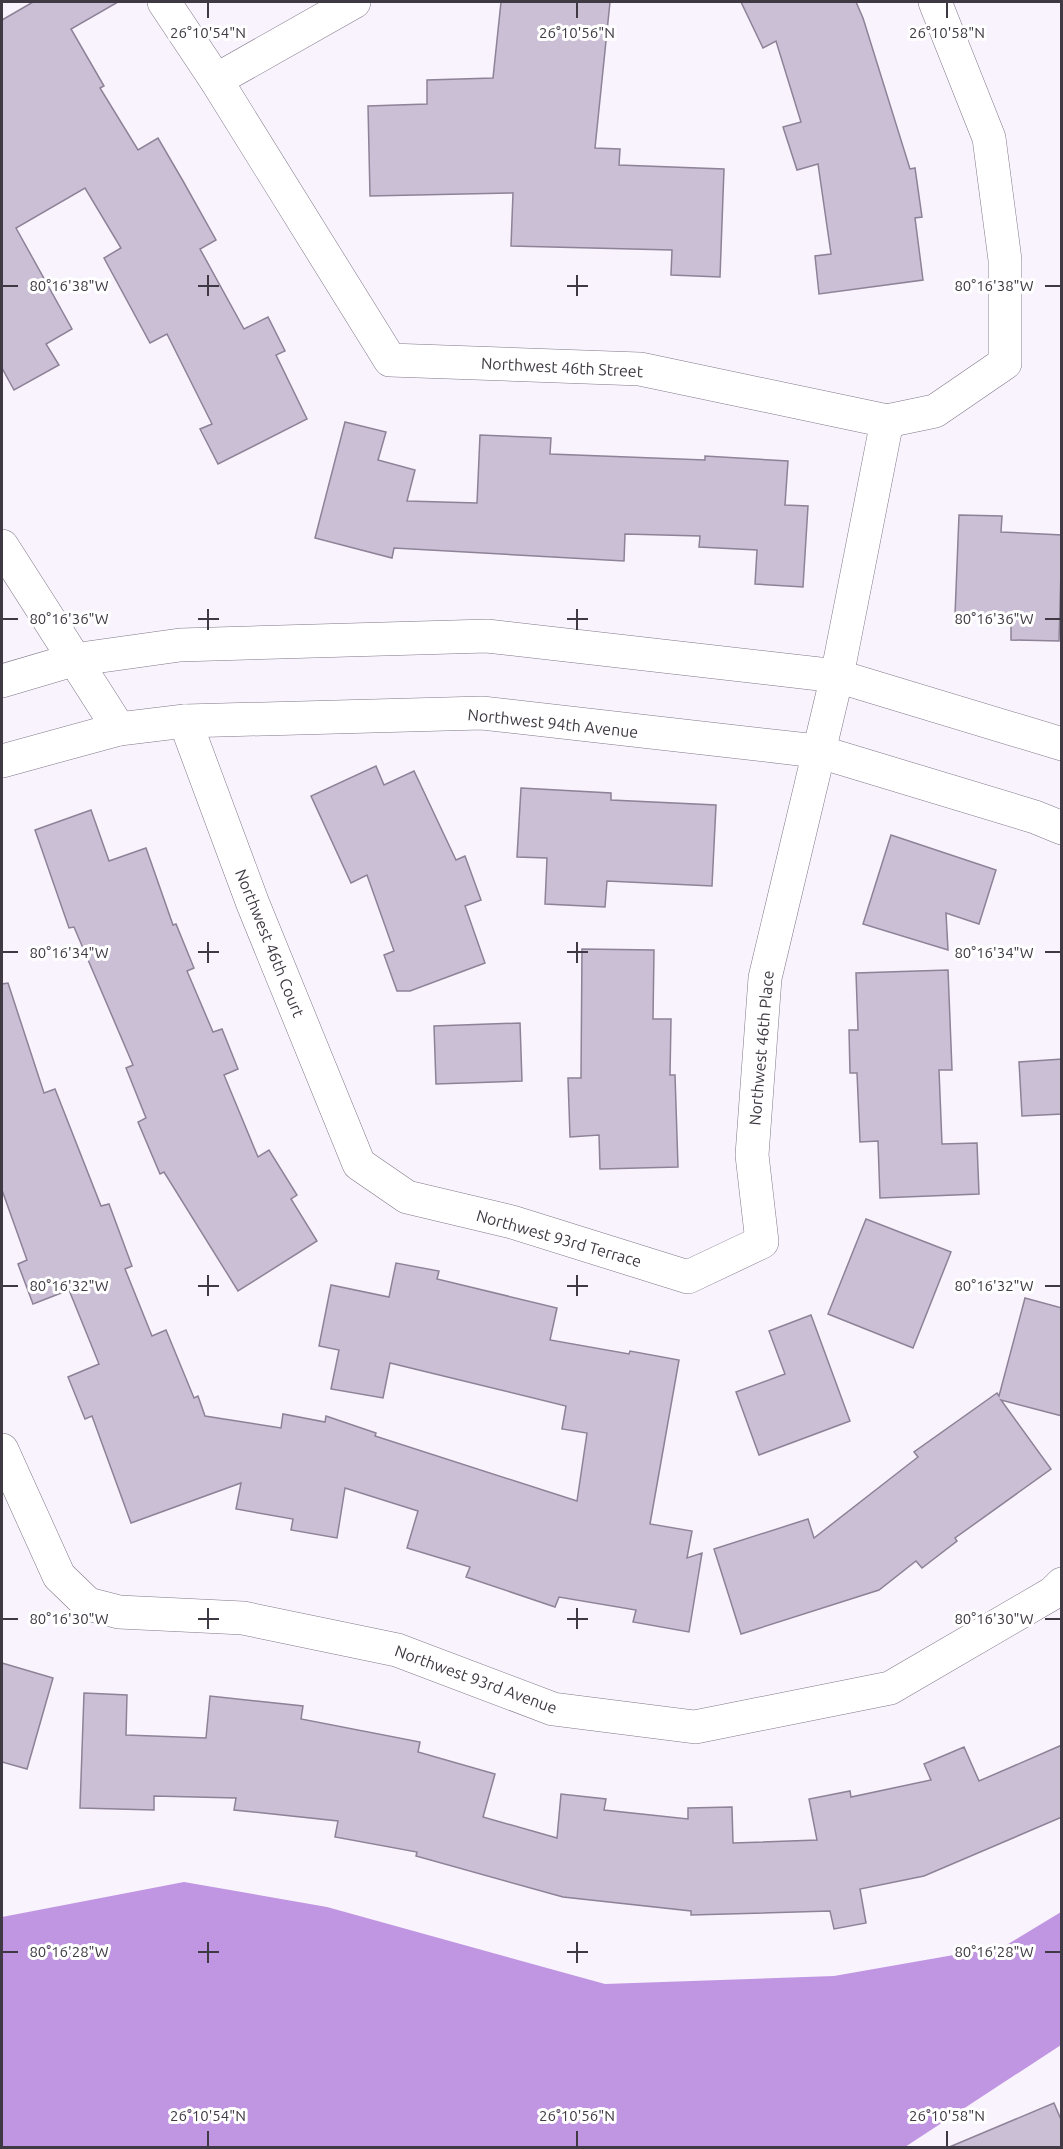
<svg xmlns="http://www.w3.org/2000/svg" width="1063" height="2149" font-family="Ubuntu,sans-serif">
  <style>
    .water { fill: #c095e2 }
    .building { fill: #cbbfd5; stroke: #8d8297; stroke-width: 1.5 }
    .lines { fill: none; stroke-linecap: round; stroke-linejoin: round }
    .minor-casing { stroke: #81778a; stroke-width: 34 }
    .tertiary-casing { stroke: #81778a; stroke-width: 34 }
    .minor { stroke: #fff; stroke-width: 33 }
    .tertiary { stroke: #fff; stroke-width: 33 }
    .ticks { fill: none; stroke: #3e3942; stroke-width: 2 }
    .labels { text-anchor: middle; stroke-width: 6; stroke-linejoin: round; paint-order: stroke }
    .street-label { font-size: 16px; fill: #3e3942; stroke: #fff }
    .ticks-label { font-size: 15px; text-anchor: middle; fill: #3e3942; stroke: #fff; stroke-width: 6; stroke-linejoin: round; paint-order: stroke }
  </style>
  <rect width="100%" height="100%" fill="#f8f3fc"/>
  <!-- water -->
  <path class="water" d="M184,1882L327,1907L605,1984L834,1976L1005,1946L1061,1912V2045L905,2147H2V1917Z"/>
  <!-- building -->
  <g class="building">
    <path d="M33,2H118L71,29L104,86L100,88L138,150L158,138L183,181L216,240L200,249L244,329L268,317L285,351L276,355L307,419L218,464L200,429L212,424L167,334L150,343L104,258L121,248L85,188L16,228L72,329L46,344L59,365L14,390L2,368V20Z"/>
    <path d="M501,2H610L595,148L620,149L619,165L724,169L720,277L671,275L672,250L511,246L513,193L370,196L368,106L427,104V80L493,78Z"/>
    <path d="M741,2H856L863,18L910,169L915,168L922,217L915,218L923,280L819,294L815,256L831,254L818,164L797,170L783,127L801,122L776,41L763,48Z"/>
    <path d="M345,422L386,432L378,460L415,470L407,501L477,503L480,435L551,438L550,454L705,460V456L788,461L785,505L808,506L803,587L755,584L757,550L699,547L700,536L625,534L624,561L394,548L392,558L315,538Z"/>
    <path d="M959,515L1002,516L1001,532L1062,535L1059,641L1011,640V617L955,615Z"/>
    <path d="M376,766L384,785L414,771L456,860L465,856L481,900L465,906L485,963L410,991H397L384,955L394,951L367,875L351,883L311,796Z"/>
    <path d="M521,788L611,793V800L716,805L712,886L607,881L605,907L545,904L547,858L517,857Z"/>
    <path d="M91,810L109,861L146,848L173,925L176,924L194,968L187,971L213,1032L222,1029L238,1069L224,1075L258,1157L269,1150L297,1195L291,1199L317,1241L238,1291L164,1172L160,1174L138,1122L146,1118L126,1068L133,1065L74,927L69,928L35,830Z"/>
    <path d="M891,835L996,870L979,924L946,913L948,950L863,924Z"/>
    <path d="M582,949L654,950L653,1019H671L670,1075H675L678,1167L600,1169L599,1135L570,1137L568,1078H581Z"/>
    <path d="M948,970L952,1070H939L942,1144L977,1143L979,1194L880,1198L878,1141L860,1142L857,1073H850L849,1030H858L856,973Z"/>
    <path d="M8,983L44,1093L55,1089L101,1206L109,1204L132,1266L125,1269L152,1336L166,1330L194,1398L198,1396L205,1416L281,1428L283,1414L325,1422L326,1416L376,1433L375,1436L577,1501L587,1433L562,1429L566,1406L390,1363L383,1398L331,1389L339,1350L319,1346L331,1285L389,1297L396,1263L439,1271L437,1279L557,1308L550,1340L629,1354L630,1351L679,1360L650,1524L692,1531L687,1558L702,1553L689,1632L633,1622L636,1610L559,1597L555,1607L466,1577L470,1567L407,1548L418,1511L345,1488L337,1538L291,1530L293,1519L236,1509L241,1483L131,1523L92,1416L85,1419L68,1377L99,1364L69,1290L33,1304L18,1264L27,1260L2,1190V984Z"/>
    <path d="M520,1023L522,1081L436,1084L434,1026Z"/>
    <path d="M1062,1059V1114L1022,1116L1019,1062Z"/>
    <path d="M866,1219L951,1252L913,1348L828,1314Z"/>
    <path d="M1025,1298L1062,1308V1416L1001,1400L1051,1469L955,1538L957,1541L922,1568L916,1561L879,1590L741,1634L714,1549L808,1519L814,1538L918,1457L914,1452L997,1393L999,1396Z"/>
    <path d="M811,1315L850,1421L759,1455L736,1392L785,1374L769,1331Z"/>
    <path d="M2,1663L53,1678L27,1769L2,1762Z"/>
    <path d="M84,1693L127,1695L126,1735L206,1738L210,1696L303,1706L301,1719L420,1742L418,1752L495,1774L483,1817L557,1838L561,1794L606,1799L604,1810L688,1819V1808L732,1807L733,1843L817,1840L809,1799L850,1791L851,1797L931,1780L924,1764L964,1747L979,1781L1062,1745V1817L924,1876L860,1889L866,1923L834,1929L830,1911L691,1915V1911L563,1897L416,1856L417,1852L335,1837L338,1821L234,1810L236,1798L154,1796V1810L80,1808Z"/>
    <path d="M1054,2103L1062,2122V2148H947Z"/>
  </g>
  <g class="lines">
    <!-- minor casing -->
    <g class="minor-casing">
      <g id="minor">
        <path d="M164,2L216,80L390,360L640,369L887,421L935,411L1005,363V260L989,138L935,2"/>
        <path d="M216,80L354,2"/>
        <path d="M2,546L119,729"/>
        <path d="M185,721L253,904L359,1164L407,1197L512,1222L688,1277L762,1242L752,1155L765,978L837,676L887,421"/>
        <path d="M2,1450L59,1576L88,1604L119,1612L243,1618L397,1650L553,1709L695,1727L890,1688L1053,1593L1062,1584"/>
      </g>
    </g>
    <!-- tertiary casing -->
    <g class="tertiary-casing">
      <g id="tertiary">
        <path d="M2,681L73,660L180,645L487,636L837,676L1062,744"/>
        <path d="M2,761L119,729L185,721L482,713L817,751L1035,817L1062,828"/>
      </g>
    </g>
    <!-- minor -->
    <use href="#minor" class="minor"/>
    <!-- tertiary -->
    <use href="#tertiary" class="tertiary"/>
  </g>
  <!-- ticks -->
  <path class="ticks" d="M208,3V18M577,3V18M947,3V18M208,275V296M577,275V296M3,286H18M198,286H219M567,286H588M1045,286H1060M208,609V630M577,609V630M3,619H18M198,619H219M567,619H588M1045,619H1060M208,942V963M577,942V963M3,952H18M198,952H219M567,952H588M1045,952H1060M208,1275V1296M577,1275V1296M3,1286H18M198,1286H219M567,1286H588M1045,1286H1060M208,1608V1629M577,1608V1629M3,1619H18M198,1619H219M567,1619H588M1045,1619H1060M208,1942V1963M577,1942V1963M3,1952H18M198,1952H219M567,1952H588M1045,1952H1060M208,2131V2146M577,2131V2146M947,2131V2146"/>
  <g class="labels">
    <!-- street labels -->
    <g class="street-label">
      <text transform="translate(562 367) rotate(3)" y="6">Northwest 46th Street</text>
      <text transform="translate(553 723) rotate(6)" y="6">Northwest 94th Avenue</text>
      <text transform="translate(270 943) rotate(68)" y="6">Northwest 46th Court</text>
      <text transform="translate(761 1048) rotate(-85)" y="6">Northwest 46th Place</text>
      <text transform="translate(559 1238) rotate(16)" y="6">Northwest 93rd Terrace</text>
      <text transform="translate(476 1679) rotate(20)" y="6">Northwest 93rd Avenue</text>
    </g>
  </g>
  <g class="ticks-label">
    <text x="208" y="38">26°10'54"N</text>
    <text x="577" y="38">26°10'56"N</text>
    <text x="947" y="38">26°10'58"N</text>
    <text x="994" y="291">80°16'38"W</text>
    <text x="69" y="291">80°16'38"W</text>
    <text x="69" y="624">80°16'36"W</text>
    <text x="994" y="624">80°16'36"W</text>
    <text x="69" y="958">80°16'34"W</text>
    <text x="994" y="958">80°16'34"W</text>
    <text x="69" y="1291">80°16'32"W</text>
    <text x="994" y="1291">80°16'32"W</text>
    <text x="69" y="1624">80°16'30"W</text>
    <text x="994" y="1624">80°16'30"W</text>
    <text x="69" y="1957">80°16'28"W</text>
    <text x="994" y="1957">80°16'28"W</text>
    <text x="208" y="2121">26°10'54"N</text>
    <text x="577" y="2121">26°10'56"N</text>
    <text x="947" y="2121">26°10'58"N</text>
  </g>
  <!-- border -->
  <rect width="1063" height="2149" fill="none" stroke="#3e3942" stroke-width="6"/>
</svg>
